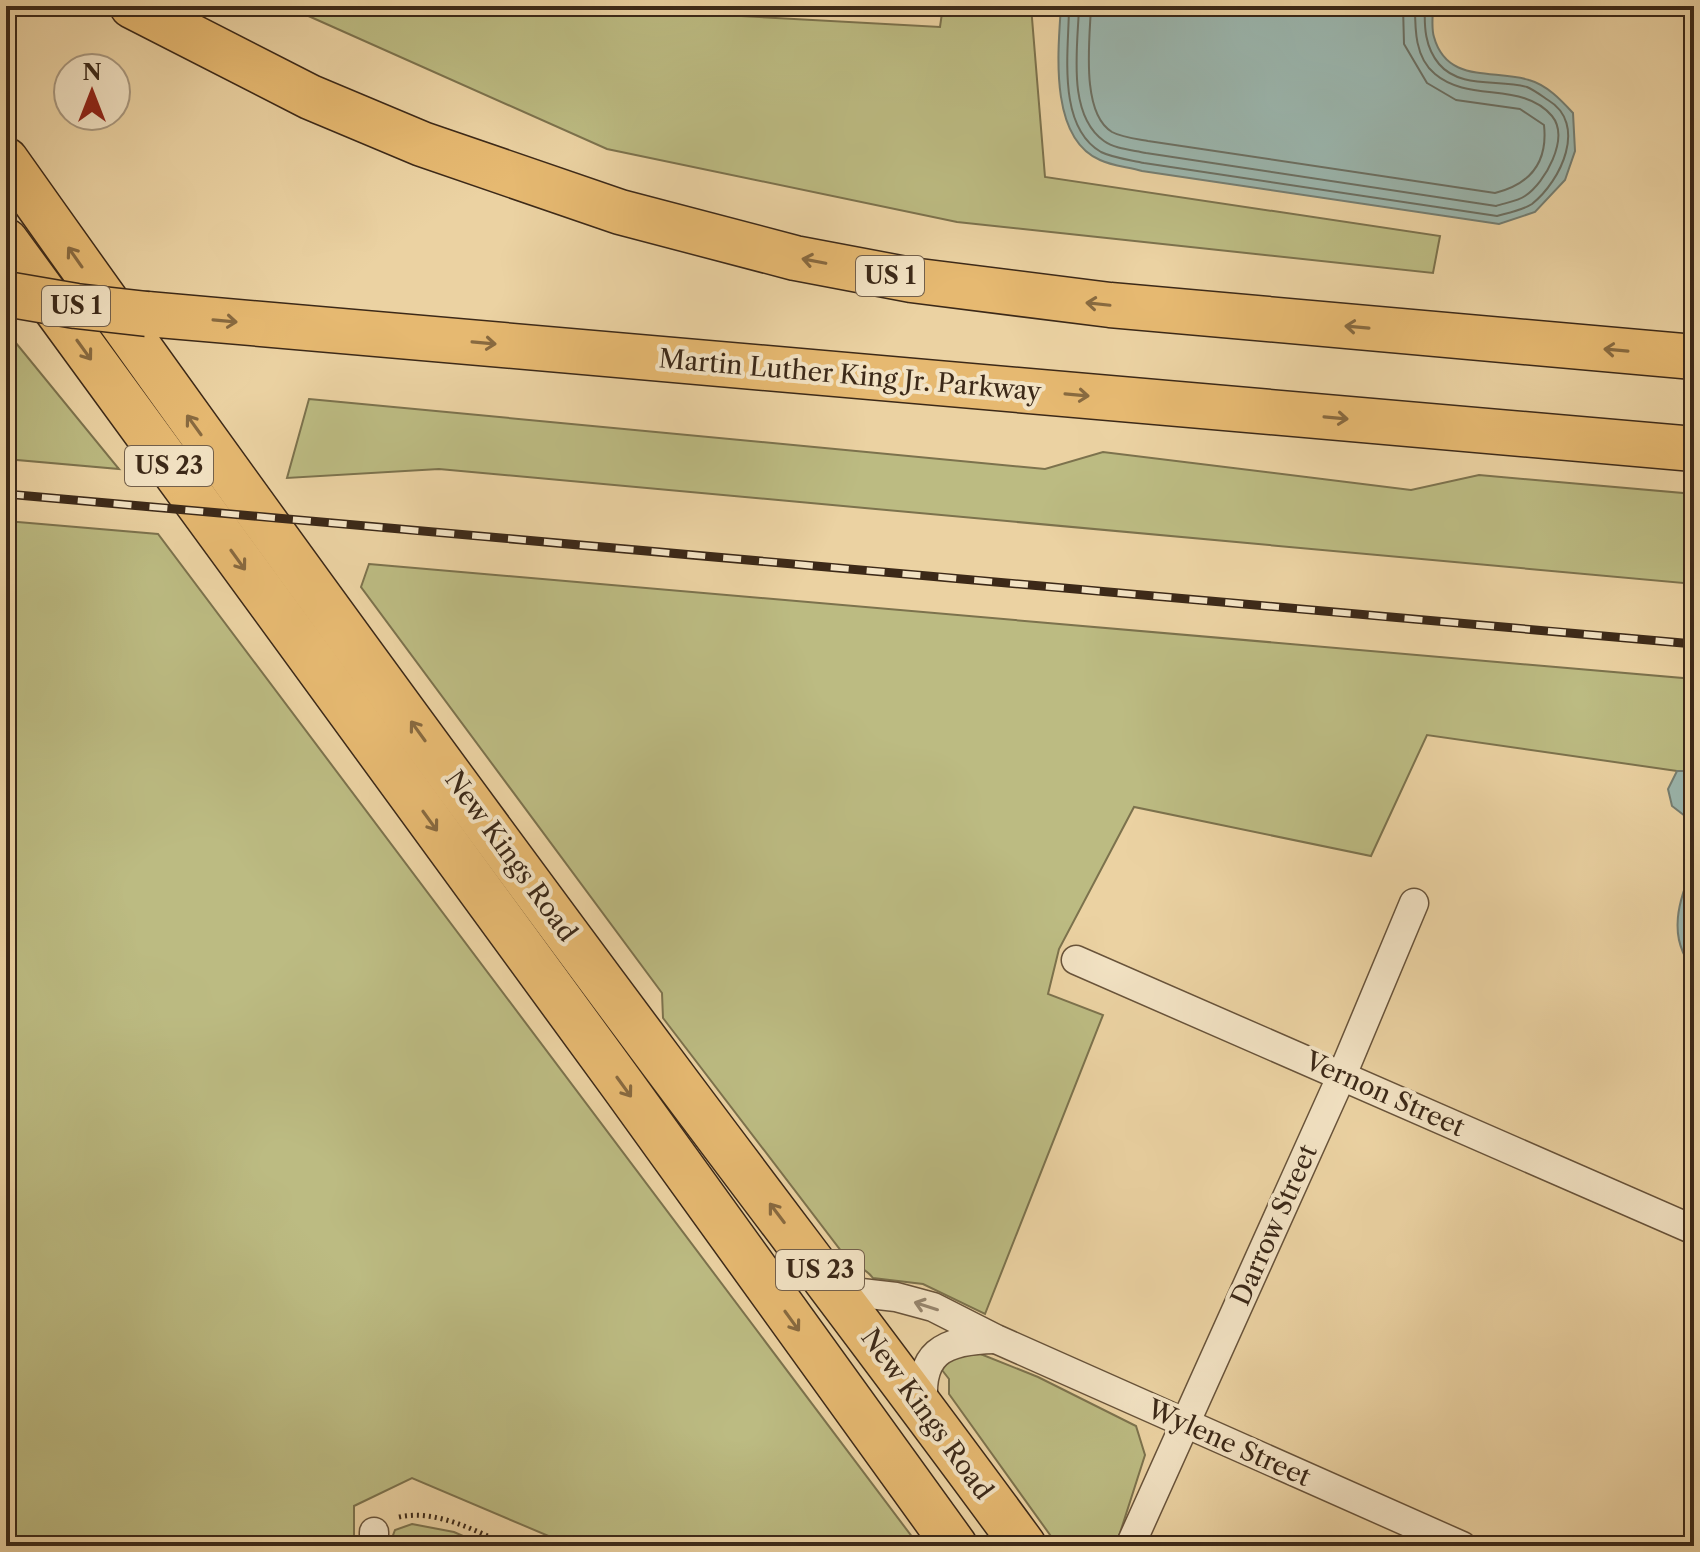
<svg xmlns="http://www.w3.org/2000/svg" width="1700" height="1552" font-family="'Libre Caslon Text',serif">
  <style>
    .green { fill: #bcbb82; stroke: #7c724d; stroke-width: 2 }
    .water { fill: #9bb6ae; stroke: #757e72; stroke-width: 2 }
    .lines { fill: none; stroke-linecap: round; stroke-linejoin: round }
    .shore { stroke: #6c7063; stroke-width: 2 }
    .minor-casing { stroke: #68533a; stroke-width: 31 }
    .primary-casing { stroke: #3c2918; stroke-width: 47 }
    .trunk-casing { stroke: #3c2918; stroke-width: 47 }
    .path { stroke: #3c2918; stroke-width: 5; stroke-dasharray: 2 4; stroke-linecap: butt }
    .minor { stroke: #f2e2c3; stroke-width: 28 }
    .primary { stroke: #e6b971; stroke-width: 44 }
    .trunk { stroke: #e6b971; stroke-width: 44 }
    .rail-casing { stroke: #3c2918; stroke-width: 9 }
    .rail { stroke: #f2e2c3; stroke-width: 6; stroke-dasharray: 18; stroke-linecap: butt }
    .trunk-bridge-casing { stroke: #3c2918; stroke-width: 47; stroke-linecap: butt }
    .trunk-bridge { stroke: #e6b971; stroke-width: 44 }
    .oneway { stroke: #886a40 }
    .oneway2 { stroke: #97866e }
    .labels { text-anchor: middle; stroke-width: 8; stroke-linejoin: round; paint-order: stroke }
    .shield { fill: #f2e2c3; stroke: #73604b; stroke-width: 2 }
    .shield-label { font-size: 24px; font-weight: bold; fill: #3c2918 }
    .street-label { font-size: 26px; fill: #3c2918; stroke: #f2e2c3 }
  </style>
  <rect width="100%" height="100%" fill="#ebd2a2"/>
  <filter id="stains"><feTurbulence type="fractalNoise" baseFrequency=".0025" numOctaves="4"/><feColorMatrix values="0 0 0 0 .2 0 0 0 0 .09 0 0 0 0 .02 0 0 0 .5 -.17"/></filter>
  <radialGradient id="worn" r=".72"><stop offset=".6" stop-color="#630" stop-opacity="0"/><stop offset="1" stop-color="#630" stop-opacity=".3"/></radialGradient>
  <!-- green -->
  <g class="green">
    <path d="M286,6H559L940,27L943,6H1031L1045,177L1440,236L1433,273L957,222L607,149Z"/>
    <path d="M6,332H7L119,469L6,459Z"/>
    <path d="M309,399L1045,469L1103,452L1411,490L1479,475L1694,494V584L439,469L287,478Z"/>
    <path d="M6,521L158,534L919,1546H572L412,1478L354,1506V1546H6Z"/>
    <path d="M369,564L1694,679V771H1677L1427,735L1371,856L1134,807L1059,949L1048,994L1103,1015L985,1314L923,1284L873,1278C865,1267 854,1266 845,1256L663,1018L662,993L361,587Z"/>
    <path d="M978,1353L1038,1377L1136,1426L1145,1455L1119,1536L1110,1546H1058L949,1394V1379L942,1370C951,1356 962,1354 978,1353Z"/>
    <path d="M412,1524L454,1532L486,1546H389L395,1530Z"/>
  </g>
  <!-- water -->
  <g class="water">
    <path d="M1061,6H1433C1433,16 1431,28 1434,37C1447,84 1494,69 1529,80C1547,85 1561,100 1573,113L1575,151L1565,180L1535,212L1499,224L1142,171C1129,167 1112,166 1100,160C1049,138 1058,51 1061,6Z"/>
    <path d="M1677,771H1694V823L1672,806L1668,789Z"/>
    <path d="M1694,865V969C1666,938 1679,898 1694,865Z"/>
  </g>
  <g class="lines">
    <!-- shore -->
    <g class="shore">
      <path d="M1069,6C1069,49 1056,126 1101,152C1113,158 1131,160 1144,163L1497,216C1508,213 1523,210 1532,204C1561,181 1588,124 1548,100C1542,96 1534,90 1527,87C1499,79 1460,89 1439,64C1425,47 1424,27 1425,6"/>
      <path d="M1079,6C1078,46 1066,114 1104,141C1115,149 1133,150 1146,153L1496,206C1505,203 1518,201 1525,196C1545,183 1570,138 1552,116C1523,81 1469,103 1435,74C1415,58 1415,29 1415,6"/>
      <path d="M1091,6C1090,37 1080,113 1112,132C1121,137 1137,139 1148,141L1495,193C1531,184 1548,162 1544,125L1520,109L1456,100L1427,83L1404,44L1403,6"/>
    </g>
    <!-- minor casing -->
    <g class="minor-casing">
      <g id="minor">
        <path d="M1076,960L1694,1230"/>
        <path d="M835,1290L896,1297L933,1307L996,1339L1462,1546"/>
        <path d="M924,1410C917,1353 942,1340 995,1339"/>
        <path d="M374,1532V1546"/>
        <path d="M1130,1546L1342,1075L1414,903"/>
      </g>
    </g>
    <!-- primary casing -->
    <g class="primary-casing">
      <g id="primary">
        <path d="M6,160C221,464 440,764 662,1062C782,1223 905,1383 1024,1546"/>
        <path d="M6,241L624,1087L955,1546"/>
      </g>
    </g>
    <!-- trunk casing -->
    <g class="trunk-casing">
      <g id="trunk">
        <path d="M132,6L310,97L422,144L620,212L795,258L911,280L1110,305L1694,357"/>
        <path d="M147,314L1694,449"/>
      </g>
    </g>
    <!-- path -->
    <path class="path" d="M399,1517C437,1509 475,1531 510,1546"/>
    <!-- minor -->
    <use href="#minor" class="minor"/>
    <!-- primary -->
    <use href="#primary" class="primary"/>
    <!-- trunk -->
    <use href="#trunk" class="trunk"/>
    <!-- rail casing -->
    <g class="rail-casing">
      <path id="rail" d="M6,494L1694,644"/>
    </g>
    <!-- rail -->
    <use href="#rail" class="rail"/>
    <!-- trunk-bridge casing -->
    <g class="trunk-bridge-casing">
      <path id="trunk-bridge" d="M6,294L76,306L147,314"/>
    </g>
    <!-- trunk-bridge -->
    <use href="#trunk-bridge" class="trunk-bridge"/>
  </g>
  <!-- one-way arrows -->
  <defs><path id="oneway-shaft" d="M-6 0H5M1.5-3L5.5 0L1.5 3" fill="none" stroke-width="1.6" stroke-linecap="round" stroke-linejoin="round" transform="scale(2)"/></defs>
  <g class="oneway">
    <use href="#oneway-shaft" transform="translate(75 257) rotate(-125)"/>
    <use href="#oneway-shaft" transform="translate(814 261) rotate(-169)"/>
    <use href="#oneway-shaft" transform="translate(1098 304) rotate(-174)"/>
    <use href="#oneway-shaft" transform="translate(225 321) rotate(5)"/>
    <use href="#oneway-shaft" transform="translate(1357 327) rotate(-175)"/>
    <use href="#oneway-shaft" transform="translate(484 343) rotate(5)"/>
    <use href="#oneway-shaft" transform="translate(84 350) rotate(54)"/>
    <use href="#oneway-shaft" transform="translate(1616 350) rotate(-175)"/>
    <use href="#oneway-shaft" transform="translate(1077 395) rotate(5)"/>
    <use href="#oneway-shaft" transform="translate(1336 418) rotate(5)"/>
    <use href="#oneway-shaft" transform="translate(194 425) rotate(-126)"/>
    <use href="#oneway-shaft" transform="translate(238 560) rotate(54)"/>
    <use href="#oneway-shaft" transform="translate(418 731) rotate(-126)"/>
    <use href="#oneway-shaft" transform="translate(430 821) rotate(54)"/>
    <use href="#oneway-shaft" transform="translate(624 1087) rotate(54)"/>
    <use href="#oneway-shaft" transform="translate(777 1213) rotate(-127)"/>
    <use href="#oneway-shaft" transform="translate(792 1321) rotate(54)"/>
  </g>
  <use class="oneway2" href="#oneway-shaft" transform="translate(926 1306) rotate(-162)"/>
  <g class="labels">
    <!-- shield labels -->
    <g class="shield">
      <rect x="856" y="256" width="68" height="40" rx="6"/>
      <rect x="42" y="286" width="68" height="40" rx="6"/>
      <rect x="125" y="446" width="88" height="40" rx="6"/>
      <rect x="776" y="1250" width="88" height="40" rx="6"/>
    </g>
    <g class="shield-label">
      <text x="890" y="284">US 1</text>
      <text x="76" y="314">US 1</text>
      <text x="169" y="474">US 23</text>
      <text x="820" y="1278">US 23</text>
    </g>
    <!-- street labels -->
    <g class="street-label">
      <text transform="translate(850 375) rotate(5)" y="9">Martin Luther King Jr. Parkway</text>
      <text transform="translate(511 856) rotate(54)" y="9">New Kings Road</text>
      <text transform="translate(1385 1094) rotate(24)" y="9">Vernon Street</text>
      <text transform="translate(1274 1225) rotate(-66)" y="9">Darrow Street</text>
      <text transform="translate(927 1414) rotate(54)" y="9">New Kings Road</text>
      <text transform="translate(1229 1443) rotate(24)" y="9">Wylene Street</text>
    </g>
  </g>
  <!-- margin -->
  <rect width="1700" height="1552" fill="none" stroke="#ebd2a2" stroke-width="32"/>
  <rect x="8" y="8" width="1684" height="1536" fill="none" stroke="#3c2918" stroke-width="4"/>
  <rect x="16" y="16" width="1668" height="1520" fill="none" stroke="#3c2918" stroke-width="2"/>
  <!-- north arrow -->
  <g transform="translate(92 92)"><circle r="38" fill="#f2e2c3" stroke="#a9987f" stroke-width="2"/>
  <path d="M0-6L14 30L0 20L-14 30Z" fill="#8f2418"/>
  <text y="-12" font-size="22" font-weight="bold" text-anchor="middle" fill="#3c2918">N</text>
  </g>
  <rect width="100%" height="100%" filter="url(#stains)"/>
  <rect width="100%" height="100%" fill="url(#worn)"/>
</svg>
